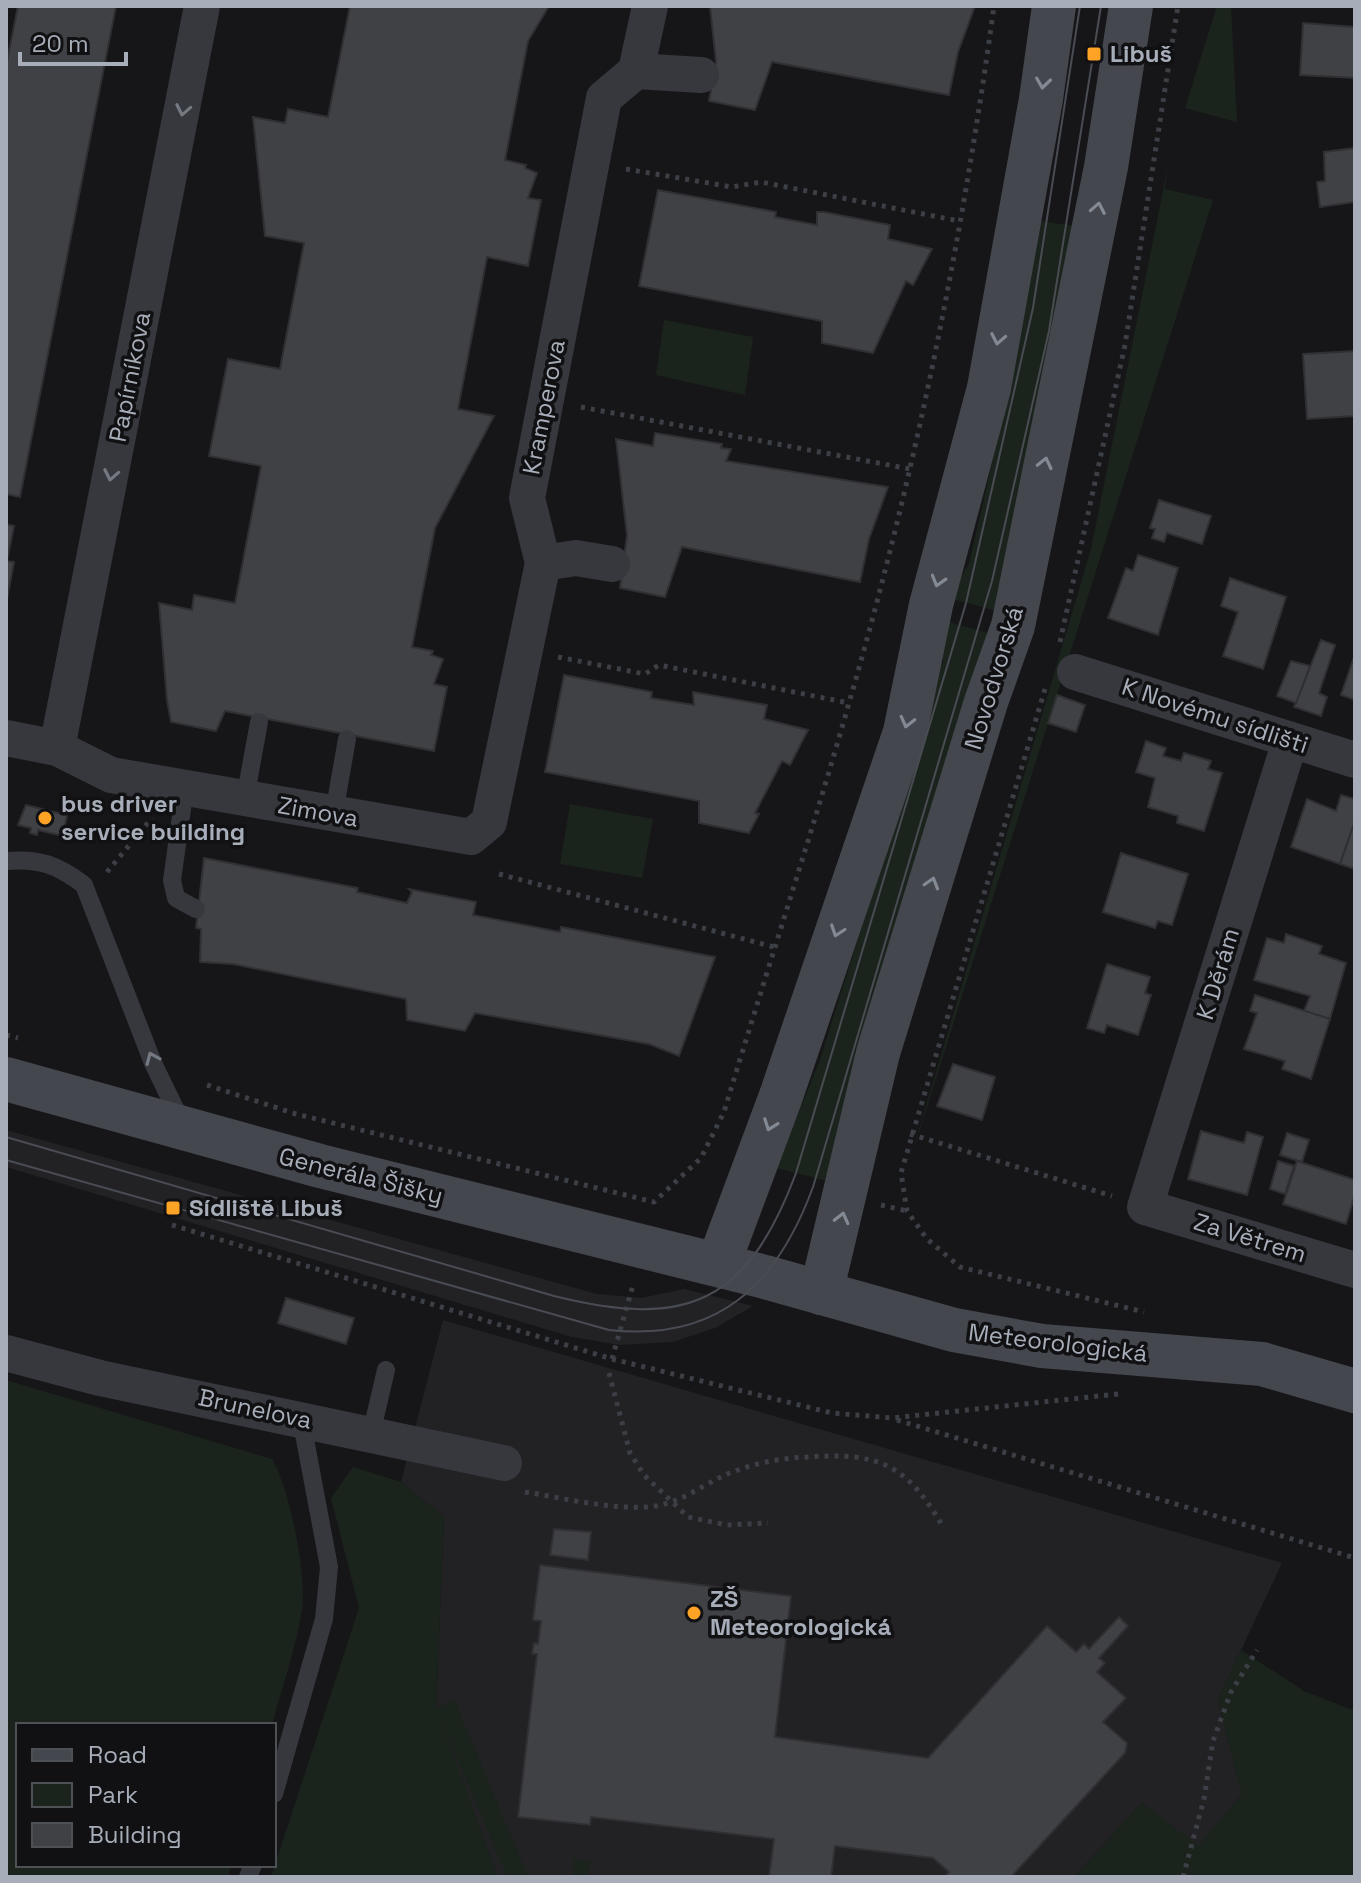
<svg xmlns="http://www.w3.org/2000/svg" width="1361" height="1883" font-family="'Space Grotesk',sans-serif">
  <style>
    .built { fill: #222225 }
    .green { fill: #1b241c }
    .building { fill: #404145; stroke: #303034; stroke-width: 2 }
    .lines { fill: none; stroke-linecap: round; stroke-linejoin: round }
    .path { stroke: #3c3f45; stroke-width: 5; stroke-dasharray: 4 6; stroke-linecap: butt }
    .service { stroke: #36383e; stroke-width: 18 }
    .minor { stroke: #36383e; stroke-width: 36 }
    .secondary { stroke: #44474e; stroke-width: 44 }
    .tram { stroke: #494c53; stroke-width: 2 }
    .oneway { stroke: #848a94 }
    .oneway2 { stroke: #747982 }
    .poi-dot { fill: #ffa327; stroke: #111113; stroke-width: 3 }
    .labels { text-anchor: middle; stroke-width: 7; stroke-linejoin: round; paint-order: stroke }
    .poi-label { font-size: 24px; font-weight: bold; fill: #a7aeb9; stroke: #111113; text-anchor: start }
    .street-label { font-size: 24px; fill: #a7aeb9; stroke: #111113 }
  </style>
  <rect width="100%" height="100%" fill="#161618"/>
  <!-- built -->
  <g class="built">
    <path d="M6,1130L597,1294L641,1298L684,1289L753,1306L715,1328L673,1342L619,1345L572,1337L6,1167Z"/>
    <path d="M443,1320L1282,1563L1218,1699L1242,1794L1199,1847L1142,1803L1074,1877H498L436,1711L444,1517L401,1482Z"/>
  </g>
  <!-- green -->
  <g class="green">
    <path d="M1217,6H1231L1237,122L1185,108Z"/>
    <path d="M1168,166L1165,189L1213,200L909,1164L1091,549Z"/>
    <path d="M1040,221L1075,226L1005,613L948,598L969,564L1004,411Z"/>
    <path d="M664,320L753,337L745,395L656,375Z"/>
    <path d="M941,620L999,636L835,1183L776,1168L820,1060L895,821L943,661Z"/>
    <path d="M570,804L653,819L642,878L560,864Z"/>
    <path d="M6,1380L272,1459C290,1489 307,1575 302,1610C296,1648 282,1687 272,1725H18V1865H231L228,1877H6Z"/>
    <path d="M353,1467L401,1482L444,1517L436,1708L455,1701L528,1877H507L441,1721L498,1877H271L359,1608L331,1498Z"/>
    <path d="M1241,1650L1304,1691L1355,1711V1877H1074L1142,1803L1199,1846L1242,1794L1218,1699Z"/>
    <path d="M574,1859L590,1862L588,1877H572Z"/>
  </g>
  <!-- building -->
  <g class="building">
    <path d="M18,6H116L20,497L6,494V66Z"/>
    <path d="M350,6H549L528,41L505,160L526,165L525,168L537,173L528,198L541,200L528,266L487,257L458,409L494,416L435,528L412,647L433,651L431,655L443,659L434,684L447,687L434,751L225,711L216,731L171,722L167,700L159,603L192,610L194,595L235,603L261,466L209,456L228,359L280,369L304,243L265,236L253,117L285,123L288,109L328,117Z"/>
    <path d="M710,6H975L958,52L949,95L772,62L755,110L709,101L716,62Z"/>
    <path d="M1303,23L1355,27V78L1300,75Z"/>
    <path d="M1355,148V202L1320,207L1317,182L1325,181L1324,152Z"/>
    <path d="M658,190L776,212L775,217L817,225V212H824L890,225L888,239L932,249L913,285L906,281L873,353L822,343V321L639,286Z"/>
    <path d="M1355,351V416L1307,419L1303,354Z"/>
    <path d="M655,433L722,444L721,448L731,449L726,461L888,487L869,539L860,582L682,547L665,597L620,588L627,536L616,439L653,446Z"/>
    <path d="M1159,500L1211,516L1202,544L1167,533L1164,542L1152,538L1155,529L1150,528Z"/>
    <path d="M6,524L14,526L7,561L14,562L6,605Z"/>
    <path d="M1138,555L1178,568L1158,635L1108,618L1126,568L1133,571Z"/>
    <path d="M1230,578L1286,597L1263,669L1223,656L1238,612L1221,606Z"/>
    <path d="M1321,640L1335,645L1319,693L1327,697L1321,716L1294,707Z"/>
    <path d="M1355,654V700L1341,695Z"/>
    <path d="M1291,661L1310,666L1296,703L1277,696Z"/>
    <path d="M564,675L652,692L651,698L694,705L693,692L767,705L764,719L808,730L790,765L782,761L755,813L759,814L749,833L699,823V801L545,772Z"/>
    <path d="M1057,695L1085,705L1076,732L1048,723Z"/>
    <path d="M1146,741L1166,748L1163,756L1181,761L1184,753L1211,761L1208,769L1222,773L1204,831L1177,823L1178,816L1148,807L1155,778L1136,772Z"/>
    <path d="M1341,795L1355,799V821L1340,864L1291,847L1307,799L1336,811Z"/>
    <path d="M26,805L67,815L63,836L38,830L37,835L30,833L31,828L18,825Z"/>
    <path d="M1355,821V869L1340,864Z"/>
    <path d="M1121,853L1188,874L1172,925L1158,921L1155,928L1103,912Z"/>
    <path d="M204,858L358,888L357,892L407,903L412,892L409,889L476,902L473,915L560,932L561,927L715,957L679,1056L649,1044L475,1013L465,1031L407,1020L406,999L233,964L200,962L201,929L196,928Z"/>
    <path d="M1286,934L1322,946L1319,954L1346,963L1330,1019L1304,1011L1310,996L1254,980L1267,938L1284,943Z"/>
    <path d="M1107,964L1150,977L1145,993L1151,995L1138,1035L1107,1025L1104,1033L1087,1028Z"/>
    <path d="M1255,995L1330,1019L1311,1079L1282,1069L1285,1061L1244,1049L1257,1013L1250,1011Z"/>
    <path d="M953,1064L995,1077L982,1120L937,1106Z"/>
    <path d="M1201,1131L1244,1143L1247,1132L1263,1137L1247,1195L1188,1179Z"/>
    <path d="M1287,1133L1309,1140L1302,1162L1280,1155Z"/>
    <path d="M1278,1161L1294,1166L1285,1194L1270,1189Z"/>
    <path d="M1297,1161L1355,1180V1194L1346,1224L1283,1204Z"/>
    <path d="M286,1298L354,1318L346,1344L278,1323Z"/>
    <path d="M554,1529L591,1532L588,1560L550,1555Z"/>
    <path d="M540,1565L791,1596L775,1737L928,1758L1047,1626L1076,1652L1084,1644L1089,1649L1119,1617L1128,1626L1099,1658L1105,1663L1097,1672L1126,1698L1103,1722L1127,1743L1125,1753L1011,1877H944L949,1872L933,1858L835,1846L831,1877H769L774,1839L591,1817L590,1825L518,1817L537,1654H532L534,1643L538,1644L541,1621L533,1620Z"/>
  </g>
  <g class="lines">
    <!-- path -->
    <g class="path">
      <path d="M626,169L732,187L761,182L959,221"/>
      <path d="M581,407L910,469"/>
      <path d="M1060,642L1125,345L1178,6"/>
      <path d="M558,657L645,674L659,665L849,703"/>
      <path d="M1045,689L901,1173L907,1211L927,1239L960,1267L1144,1312"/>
      <path d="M107,872L152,818"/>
      <path d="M499,874L774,947"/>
      <path d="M6,1035L18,1038"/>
      <path d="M207,1085L296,1114L654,1202L701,1158L724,1112C765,976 810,840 849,703C915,475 962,241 994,6"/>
      <path d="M910,1134L1112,1196"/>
      <path d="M881,1205L907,1211"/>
      <path d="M172,1225L612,1359L832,1413L892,1418L1118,1394"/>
      <path d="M612,1359L633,1285"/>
      <path d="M609,1373L630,1453L644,1475L688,1517L727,1525L768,1523"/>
      <path d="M897,1420L1355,1558"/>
      <path d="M525,1492C564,1498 606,1509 646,1507C676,1506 699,1487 725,1475C750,1464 780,1458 808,1457C878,1452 907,1464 943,1527"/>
      <path d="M1183,1877L1204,1799L1213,1741L1231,1692L1257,1650"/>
    </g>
    <!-- service -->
    <g class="service">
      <path d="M185,788L172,880L176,898L196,909"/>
      <path d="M245,799L259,722"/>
      <path d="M334,813L347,739"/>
      <path d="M6,861C39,858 58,865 84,885L153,1063L183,1125"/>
      <path d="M371,1434L386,1370"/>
      <path d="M274,1794L324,1619L329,1567L301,1418"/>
      <path d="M248,1877L253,1865"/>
    </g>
    <!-- minor -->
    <g class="minor">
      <path d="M636,71L701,75"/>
      <path d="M543,563L576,558L612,564"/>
      <path d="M1075,672L1355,760"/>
      <path d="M6,738L57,748L111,775L471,837L489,822L543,563L527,498L604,98L636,71L650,6"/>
      <path d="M1290,741L1145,1207L1355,1270"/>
      <path d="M57,748L202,6"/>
      <path d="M6,1353L100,1378L504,1463"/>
    </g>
    <!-- secondary -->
    <g class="secondary">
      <path d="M6,1079L320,1166L765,1277L954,1330L1042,1346L1262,1364L1355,1391"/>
      <path d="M718,1265L781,1096L905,732L931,605L989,388L1041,99L1054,6"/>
      <path d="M821,1293L878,1053L986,702L1013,626L1106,167L1131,6"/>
    </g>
    <!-- tram -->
    <g class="tram">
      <path d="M6,1137L554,1296C687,1329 747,1304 796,1173L966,603L1033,308L1080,6"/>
      <path d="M6,1160L609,1330C718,1342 777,1285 813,1187L992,581L1049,331L1101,6"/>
    </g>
  </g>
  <!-- one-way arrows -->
  <defs><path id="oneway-chevron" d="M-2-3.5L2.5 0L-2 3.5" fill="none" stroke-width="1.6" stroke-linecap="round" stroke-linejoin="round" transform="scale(2)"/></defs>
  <g class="oneway">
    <use href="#oneway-chevron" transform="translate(1043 83) rotate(98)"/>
    <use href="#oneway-chevron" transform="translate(1098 208) rotate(-79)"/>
    <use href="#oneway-chevron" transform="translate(998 339) rotate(101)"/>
    <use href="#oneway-chevron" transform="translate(1045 463) rotate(-77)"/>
    <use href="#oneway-chevron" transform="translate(938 581) rotate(106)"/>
    <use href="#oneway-chevron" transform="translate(907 722) rotate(104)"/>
    <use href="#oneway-chevron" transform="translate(932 883) rotate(-73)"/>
    <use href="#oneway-chevron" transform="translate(837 931) rotate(109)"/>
    <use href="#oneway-chevron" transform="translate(770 1125) rotate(110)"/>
    <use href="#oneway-chevron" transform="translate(842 1218) rotate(-76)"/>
  </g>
  <g class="oneway2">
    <use href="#oneway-chevron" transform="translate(183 110) rotate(101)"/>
    <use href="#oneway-chevron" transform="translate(111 475) rotate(101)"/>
    <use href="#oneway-chevron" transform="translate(152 1058) rotate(-113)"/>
  </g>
  <!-- markers -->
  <g class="poi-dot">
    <rect x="1086" y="46" width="16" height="16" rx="4"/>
    <circle cx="45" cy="818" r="8"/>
    <rect x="165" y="1200" width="16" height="16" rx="4"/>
    <circle cx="694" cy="1613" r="8"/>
  </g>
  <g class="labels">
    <!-- poi labels -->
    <g class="poi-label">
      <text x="1110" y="62">Libuš</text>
      <text x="61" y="812">bus driver<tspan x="61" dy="28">service building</tspan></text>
      <text x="189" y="1216">Sídliště Libuš</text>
      <text x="710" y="1607">ZŠ<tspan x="710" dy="28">Meteorologická</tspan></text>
    </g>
    <!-- street labels -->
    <g class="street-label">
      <text transform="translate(130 377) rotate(-79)" y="8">Papírníkova</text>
      <text transform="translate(544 407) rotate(-79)" y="8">Kramperova</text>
      <text transform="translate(994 678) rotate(-73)" y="8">Novodvorská</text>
      <text transform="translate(1215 716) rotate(18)" y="8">K Novému sídlišti</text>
      <text transform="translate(318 812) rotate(10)" y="8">Zimova</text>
      <text transform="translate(1218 974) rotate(-73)" y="8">K Děrám</text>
      <text transform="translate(361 1176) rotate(14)" y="8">Generála Šišky</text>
      <text transform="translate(1250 1238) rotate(17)" y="8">Za Větrem</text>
      <text transform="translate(1058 1343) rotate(7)" y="8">Meteorologická</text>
      <text transform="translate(255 1409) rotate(12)" y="8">Brunelova</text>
    </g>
  </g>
  <!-- border -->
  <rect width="1361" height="1883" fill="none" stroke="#a7aeb9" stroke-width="16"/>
  <!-- legend -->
  <rect x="16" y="1723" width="260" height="144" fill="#111113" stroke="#4d5055" stroke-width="2"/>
  <rect x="32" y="1749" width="40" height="12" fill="#44474e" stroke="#4d5055" stroke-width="2"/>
  <text x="88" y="1763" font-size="24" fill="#a7aeb9">Road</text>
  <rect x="32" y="1783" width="40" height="24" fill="#1b241c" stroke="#4d5055" stroke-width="2"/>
  <text x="88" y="1803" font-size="24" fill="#a7aeb9">Park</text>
  <rect x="32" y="1823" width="40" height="24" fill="#404145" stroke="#4d5055" stroke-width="2"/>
  <text x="88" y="1843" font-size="24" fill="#a7aeb9">Building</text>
  <!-- scale -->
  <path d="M20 52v12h106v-12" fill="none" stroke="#a7aeb9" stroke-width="4"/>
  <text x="32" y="52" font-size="24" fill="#a7aeb9" stroke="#111113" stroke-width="6" paint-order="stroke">20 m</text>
</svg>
